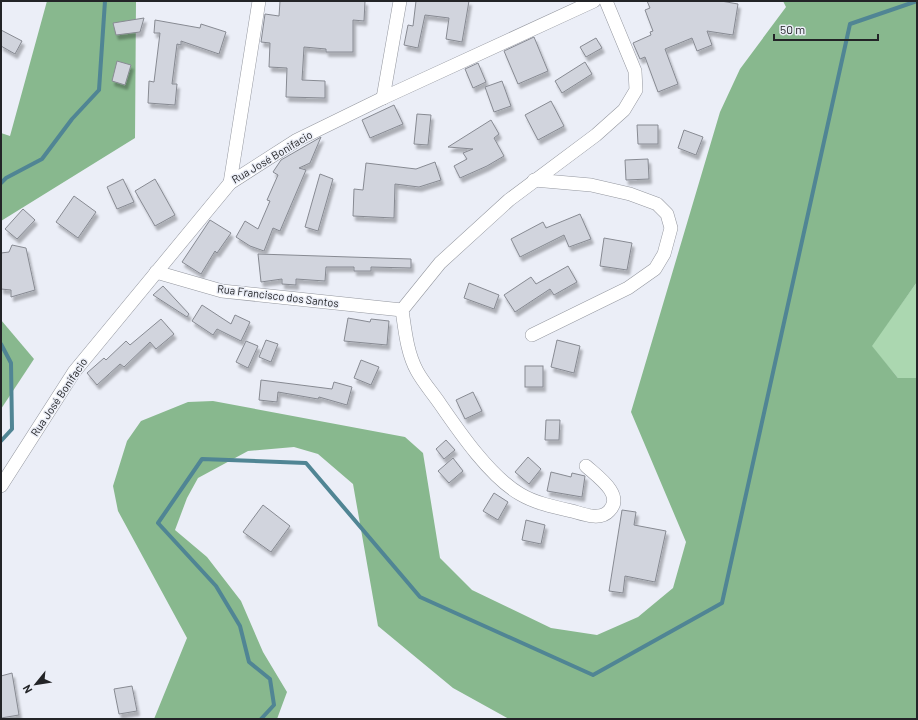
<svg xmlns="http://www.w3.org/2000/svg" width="918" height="720" font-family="Barlow,sans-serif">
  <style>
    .green { fill: #abd7b0 }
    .forest { fill: #88b88e }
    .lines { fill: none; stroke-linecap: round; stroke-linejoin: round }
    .stream { stroke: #508594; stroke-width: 4 }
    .building { fill: #d1d4dd; stroke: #878a92; filter: url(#shadow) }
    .street-casing { stroke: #94979f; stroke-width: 14 }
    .street { stroke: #fff; stroke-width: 13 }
    .labels { text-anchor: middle; stroke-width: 3; stroke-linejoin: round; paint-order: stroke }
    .street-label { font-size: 11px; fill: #232427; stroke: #ebeef7 }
  </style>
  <defs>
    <filter id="shadow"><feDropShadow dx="2.5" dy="4.5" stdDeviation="1" flood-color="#0004"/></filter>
  </defs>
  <rect width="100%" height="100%" fill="#ebeef7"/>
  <!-- green -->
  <path class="green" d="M917,282V378H898L871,346Z"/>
  <!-- forest -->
  <g class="forest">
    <path d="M47,1H136L135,138L1,221V133L10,136Z"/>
    <path d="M783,1H917V282L872,346L898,378H917V719H509L453,688L378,626L353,484L318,454L294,447L248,451L198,478L187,498L175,530L207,557L241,601L263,652L287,692L277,719H154L187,638L118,511L113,486L127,441L141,421L188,402L213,401L405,437L423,453L440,558L472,590L551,628L597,635L638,617L673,588L686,542L631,412L720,112L740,69L786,7Z"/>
    <path d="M1,320L34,359L1,409Z"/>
  </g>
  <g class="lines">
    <!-- stream -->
    <g class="stream">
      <path d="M1,183L6,178L42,159L72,119L99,90L105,1"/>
      <path d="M1,344L11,363L12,429L1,441"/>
      <path d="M261,719L274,705L270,679L249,662L240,626L216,586L158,523L202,459L306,463L420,597L593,675L722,603L850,24L917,1"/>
    </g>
  </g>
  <!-- building -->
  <g class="building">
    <path d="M280,1H365L364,21L353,20V52H326V49L304,47L302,80L325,81V98L286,97L287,68L269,67L270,43L261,42L265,14L279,16Z"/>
    <path d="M416,1H469L462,42L446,39L449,18L425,15L418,48L404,45L408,25L413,26Z"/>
    <path d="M647,1H721L738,4L733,35L707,31L712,45L697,51L692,38L665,49L678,84L658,92L645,57L640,59L633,43L651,35L650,32L653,31L645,10L650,8Z"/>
    <path d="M144,18L140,32L116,35L113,23Z"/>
    <path d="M155,20L200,28L201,24L226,32L219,54L181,41V45L177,44L172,84H177L175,105L148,103L149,81L154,82L160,33H154Z"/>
    <path d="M1,30L22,41L15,54L1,46Z"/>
    <path d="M534,37L548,71L518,84L504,51Z"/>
    <path d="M596,38L602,48L586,57L580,47Z"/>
    <path d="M117,61L131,65L125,85L112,81Z"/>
    <path d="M585,62L592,74L562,93L555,81Z"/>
    <path d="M478,63L486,82L473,88L465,69Z"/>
    <path d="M502,81L511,106L494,112L485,87Z"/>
    <path d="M551,101L564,126L538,140L525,115Z"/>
    <path d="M394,105L403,124L370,138L362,120Z"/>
    <path d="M417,114L431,115L428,145L414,144Z"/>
    <path d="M491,120L499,134L494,138L504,156L487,166L460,178L454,166L467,159L463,153L473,149L448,147Z"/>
    <path d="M637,125H658V144H638Z"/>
    <path d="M684,130L703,137L696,155L678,148Z"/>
    <path d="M321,137L310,163L299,168L306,170L280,231L273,228L264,251L250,246L236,237L245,221L258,229L270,201L267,200L278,175L273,172L281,160Z"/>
    <path d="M648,159L649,179L626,180L625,160Z"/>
    <path d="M435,162L441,180L419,187L395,184L394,218L353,216L354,189L363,190L366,163L416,169Z"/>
    <path d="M320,174L333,179L318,231L305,227Z"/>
    <path d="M123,179L134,202L117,209L107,187Z"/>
    <path d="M155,179L175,215L155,226L135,191Z"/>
    <path d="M74,196L96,212L78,238L56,222Z"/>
    <path d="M23,209L35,220L17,239L5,229Z"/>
    <path d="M580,214L591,239L569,247L564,235L520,257L511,239L543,222L546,228Z"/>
    <path d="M210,220L231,233L217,253L215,251L201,274L182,262Z"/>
    <path d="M604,238L632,243L627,270L600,266Z"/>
    <path d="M12,245L26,248L35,290L11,297V290L1,289V253L9,252Z"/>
    <path d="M258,254L411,259V268L371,267V271H354V267H326L325,281L296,279V285L282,284V279L261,282Z"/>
    <path d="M568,266L577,282L554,295L550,289L515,312L504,295L531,277L536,284Z"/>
    <path d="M469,283L499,295L494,309L464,298Z"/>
    <path d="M163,286L189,314L187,317L153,295Z"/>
    <path d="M202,305L231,324L235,315L250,322L241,341L217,329L213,335L192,321Z"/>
    <path d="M348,318L370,322L371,319L389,321L387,345L344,341Z"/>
    <path d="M161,319L174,334L156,349L150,342L124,367L120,364L97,385L87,373L104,358L106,360L126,341L130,345Z"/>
    <path d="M266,340L278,344L271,362L259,357Z"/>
    <path d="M557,340L580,346L574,373L551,367Z"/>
    <path d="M246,341L258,346L248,368L236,362Z"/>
    <path d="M361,360L379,367L371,385L354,378Z"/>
    <rect x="525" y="366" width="18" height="21"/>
    <path d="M261,380L332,389L334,382L352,387L347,405L319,397L318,399L278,392L277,402L259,400Z"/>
    <path d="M473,392L482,411L465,419L456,400Z"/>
    <path d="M546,420H560L559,440H545Z"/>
    <path d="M446,440L455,450L444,459L436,449Z"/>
    <path d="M528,457L541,469L529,484L515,472Z"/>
    <path d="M453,458L463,471L449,483L438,471Z"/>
    <path d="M551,472L571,477L572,473L585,476L582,497L547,491Z"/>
    <path d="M494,493L508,502L498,520L483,511Z"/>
    <path d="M263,505L290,526L271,552L243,532Z"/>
    <path d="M622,510L636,512L634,525L666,531L655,582L625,576L623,593L609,591Z"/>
    <path d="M526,520L545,525L541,544L522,540Z"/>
    <path d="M12,673L19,715L1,718V676Z"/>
    <path d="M132,686L137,711L119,714L114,689Z"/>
  </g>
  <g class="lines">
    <!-- street casing -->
    <g class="street-casing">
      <g id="street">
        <path d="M383,98L400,1"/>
        <path d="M230,183L259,1"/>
        <path d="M156,272L222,291L402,310"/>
        <path d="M532,335L628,288L655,269L664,254L671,228L667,214L657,204L630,194L591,185L534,180"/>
        <path d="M586,466C597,476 625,495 609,511C600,521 583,514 572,511C554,507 535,503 520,494C489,476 458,430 438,401C431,391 423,382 417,371C407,353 405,330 402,310L440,263L509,200L596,135L624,110L636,90L635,71L606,1"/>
        <path d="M1,486L74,372L230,183L297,140L383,98L594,1"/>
      </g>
    </g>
    <!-- street -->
    <use href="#street" class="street"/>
  </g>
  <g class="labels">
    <!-- street labels -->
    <g class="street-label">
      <text transform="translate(272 157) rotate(-31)" y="4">Rua José Bonifacio</text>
      <text transform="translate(278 296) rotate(7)" y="4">Rua Francisco dos Santos</text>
      <text transform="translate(59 397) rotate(-56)" y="4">Rua José Bonifacio</text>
    </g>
  </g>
  <!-- border -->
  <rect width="918" height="720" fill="none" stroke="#232427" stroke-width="4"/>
  <!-- north arrow -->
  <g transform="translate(36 684) rotate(240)" stroke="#ebeef7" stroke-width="3" paint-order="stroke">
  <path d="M0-3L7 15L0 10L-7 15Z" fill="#232427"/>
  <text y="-6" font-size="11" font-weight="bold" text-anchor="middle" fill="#232427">N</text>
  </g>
  <!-- scale -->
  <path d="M774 34v6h104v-6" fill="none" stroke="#232427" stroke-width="2"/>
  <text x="780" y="34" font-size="12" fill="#232427" stroke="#ebeef7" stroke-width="3" paint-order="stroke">50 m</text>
</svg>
